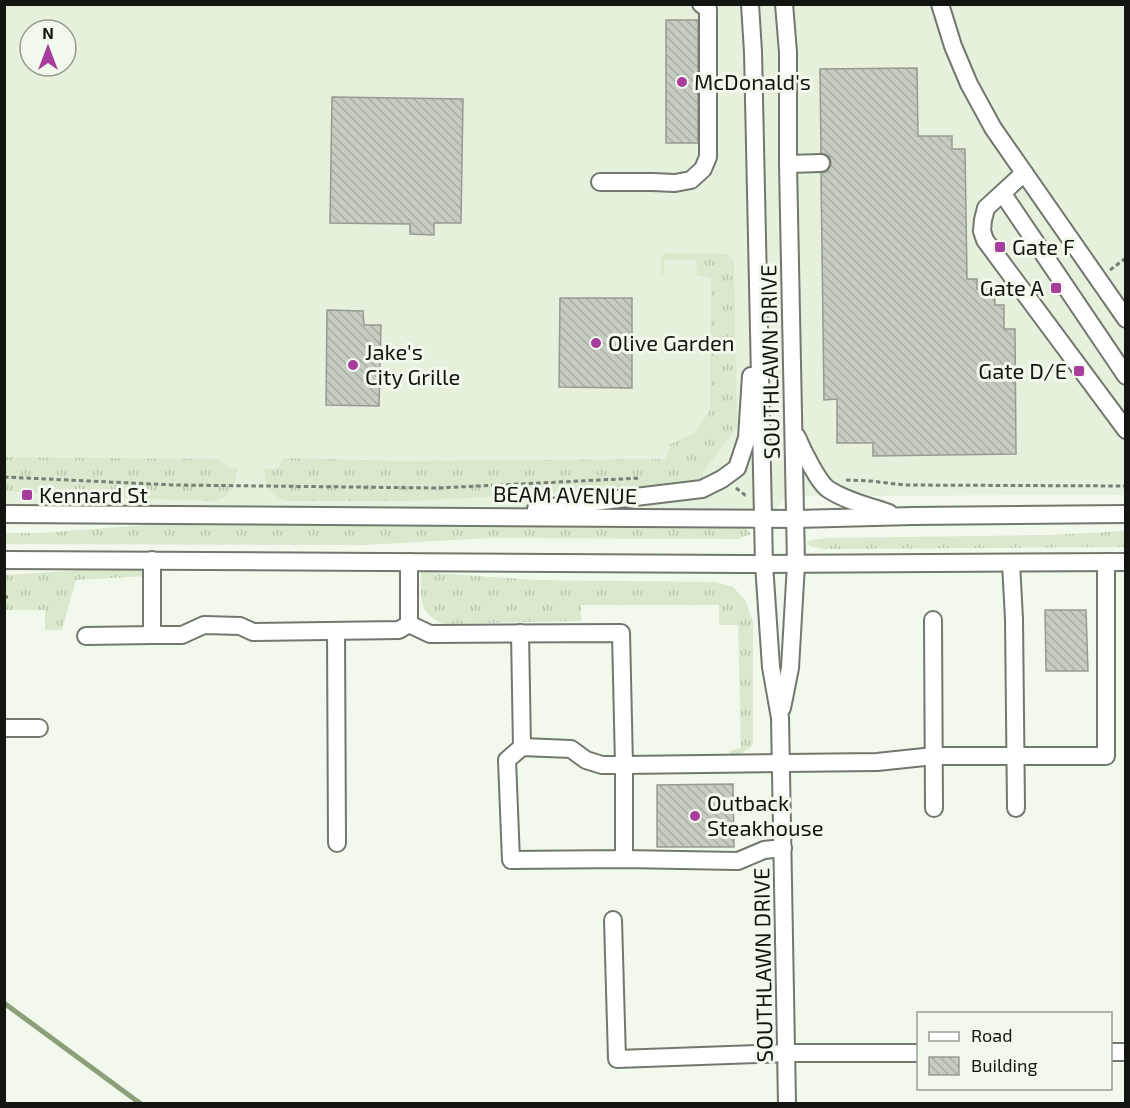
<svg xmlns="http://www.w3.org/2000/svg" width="1130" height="1108" font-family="'Exo 2',sans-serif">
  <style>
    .built { fill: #e5f0dd; fill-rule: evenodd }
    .grass { fill: url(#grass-tufts) }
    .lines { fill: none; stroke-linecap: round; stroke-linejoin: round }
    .stream { stroke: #8b9f79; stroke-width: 5 }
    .building { fill: url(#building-back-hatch); stroke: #959b90; stroke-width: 1.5 }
    .minor-casing { stroke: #72786d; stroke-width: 20 }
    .path { stroke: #797e76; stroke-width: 3; stroke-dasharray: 4.5 3; stroke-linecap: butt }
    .minor { stroke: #fff; stroke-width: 16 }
    .poi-dot { fill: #a93d9d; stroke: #f1f8ec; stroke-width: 2 }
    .labels { text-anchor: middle; stroke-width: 6; stroke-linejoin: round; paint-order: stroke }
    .poi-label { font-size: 22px; fill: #131511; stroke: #f1f8ec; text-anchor: start }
    .street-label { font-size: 22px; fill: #131511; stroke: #f1f8ec }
  </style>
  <defs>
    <pattern id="grass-tufts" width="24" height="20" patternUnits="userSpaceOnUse" patternTransform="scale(1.5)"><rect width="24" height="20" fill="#dae9cd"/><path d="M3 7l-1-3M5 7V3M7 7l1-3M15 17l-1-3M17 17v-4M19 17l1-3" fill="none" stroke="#bac7af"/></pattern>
    <pattern id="building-back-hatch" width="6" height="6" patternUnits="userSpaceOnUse" patternTransform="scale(1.5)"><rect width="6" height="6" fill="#c6ccc0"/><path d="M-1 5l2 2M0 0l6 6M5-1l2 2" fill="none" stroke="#a9aea4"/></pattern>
  </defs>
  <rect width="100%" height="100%" fill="#f1f8ec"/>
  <!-- built -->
  <path class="built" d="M5,5H1125V495L795,496L792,491L767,517L5,513ZM30,30H66V66H30Z"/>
  <!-- grass -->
  <g class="grass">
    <path d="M665,253L726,254L734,260L737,426L730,437L703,472V480L690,485L408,501H283L267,488L264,469L278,468L283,458L400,461L666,459L670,444L695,433L710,410L711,277L697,276L696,260H664V275H661V258Z"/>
    <path d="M5,457L218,459L229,468H237C236,485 232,496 215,501L153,499L7,491L5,490Z"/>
    <path d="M182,522L734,526L748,530L751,534L739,539L491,538L365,545L5,544V533H42Z"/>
    <path d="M1126,531L1125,547L825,549L810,546L806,541L827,538L1050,535Z"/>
    <path d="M132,567L147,569V576L76,580L62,630H45V610H5V575Z"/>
    <path d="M421,572L535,580L716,582L733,587L745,600L753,621V745L738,756H730V751L741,748L738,625H719V605H581V621L444,624C417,613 421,598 421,572Z"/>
  </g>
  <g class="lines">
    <!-- stream -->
    <path class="stream" d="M4,1003L141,1104"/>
  </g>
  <!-- building -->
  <g class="building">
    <rect x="666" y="20" width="32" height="123"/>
    <path d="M917,68L918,136H952V149H965L967,279H977V289L994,288L995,305H1004V329H1015L1016,454L873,456V443H837V399L824,400L821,173L827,172L830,167L831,163L830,157L825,154L821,153L820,69Z"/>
    <path d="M332,97L463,99L461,223H434V235L410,234V224L330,223Z"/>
    <path d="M560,298H632V388L559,387Z"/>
    <path d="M327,310L363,311L364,325H381L379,406L326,405Z"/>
    <path d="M1045,610H1086L1088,671H1046Z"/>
    <path d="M733,784L734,847H657V785Z"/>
  </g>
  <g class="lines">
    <!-- minor casing -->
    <g class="minor-casing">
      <g id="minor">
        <path d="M750,4L753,52L764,564L771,667L780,718L787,1104"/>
        <path d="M940,4L953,46L969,84L993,128L1126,319"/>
        <path d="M788,164L821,163"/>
        <path d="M1024,173L986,208L983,220L982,231L985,240L1126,430"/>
        <path d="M600,182H652L675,183L691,180L703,169L708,157V9L701,4"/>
        <path d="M1003,194L1126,376"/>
        <path d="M797,437C802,449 818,482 828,489C846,501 869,506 889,513"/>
        <path d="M536,509L702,489L722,479L737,468L747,438L751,376"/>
        <path d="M4,514L796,519L913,516L1126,514"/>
        <path d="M4,560L744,564L1126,562"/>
        <path d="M409,562V624L430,634L621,633L624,765L877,762L934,756H1106V562"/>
        <path d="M1011,563L1014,619L1016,808"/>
        <path d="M933,620L934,808"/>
        <path d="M336,631L337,843"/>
        <path d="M520,633L522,747"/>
        <path d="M152,635H182L204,625L240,626L253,632L399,630L409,624"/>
        <path d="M86,636L152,635V560"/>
        <path d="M782,708L790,668L796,564L788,164V52L784,4"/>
        <path d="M4,728H39"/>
        <path d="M624,859V765H602L586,760L571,749L522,747L507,760L511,860L624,859L738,861L764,850L783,848"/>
        <path d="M613,920L617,1059L787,1053H918"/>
        <path d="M1110,1052H1126"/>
      </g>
    </g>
    <!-- path -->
    <g class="path">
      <path d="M1110,270L1126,258"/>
      <path d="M4,477L174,485L438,488L641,478"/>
      <path d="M846,480L871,481L904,485L1126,486"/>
      <path d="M736,488L745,495H747"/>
      <path d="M4,597H8"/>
    </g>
    <!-- minor -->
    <use href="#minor" class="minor"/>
  </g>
  <!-- markers -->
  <g class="poi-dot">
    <circle cx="682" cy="82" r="6"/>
    <rect x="994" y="241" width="12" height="12" rx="3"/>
    <rect x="1050" y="282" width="12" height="12" rx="3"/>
    <circle cx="596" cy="343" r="6"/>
    <circle cx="353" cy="365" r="6"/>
    <rect x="1073" y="365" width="12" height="12" rx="3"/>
    <rect x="21" y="489" width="12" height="12" rx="3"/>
    <circle cx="695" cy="816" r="6"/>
  </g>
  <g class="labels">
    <!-- poi labels -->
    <g class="poi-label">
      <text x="694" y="90">McDonald's</text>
      <text x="1012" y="255">Gate F</text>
      <text x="1044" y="296" text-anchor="end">Gate A</text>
      <text x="608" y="351">Olive Garden</text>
      <text x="365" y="360">Jake's<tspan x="365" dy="25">City Grille</tspan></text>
      <text x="1067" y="379" text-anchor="end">Gate D/E</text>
      <text x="39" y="503">Kennard St</text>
      <text x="707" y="811">Outback<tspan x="707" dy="25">Steakhouse</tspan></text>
    </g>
    <!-- street labels -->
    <g class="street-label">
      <text transform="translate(770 362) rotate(-91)" y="8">SOUTHLAWN DRIVE</text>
      <text transform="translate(565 495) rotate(1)" y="8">BEAM AVENUE</text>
      <text transform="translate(763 965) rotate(-91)" y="8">SOUTHLAWN DRIVE</text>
    </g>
  </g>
  <!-- border -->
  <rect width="1130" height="1108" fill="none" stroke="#131511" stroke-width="12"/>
  <!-- legend -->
  <rect x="917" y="1012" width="195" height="78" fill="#f1f8ec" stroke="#989d94" stroke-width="1.5"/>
  <rect x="929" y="1032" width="30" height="9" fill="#ffffff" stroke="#989d94" stroke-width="1.5"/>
  <text x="971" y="1042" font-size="18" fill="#131511">Road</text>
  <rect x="929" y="1057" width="30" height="18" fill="url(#building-back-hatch)" stroke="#989d94" stroke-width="1.5"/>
  <text x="971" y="1072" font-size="18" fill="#131511">Building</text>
  <!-- north arrow -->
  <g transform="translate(48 48)"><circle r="28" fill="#f1f8ec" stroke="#989d94" stroke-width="1.5"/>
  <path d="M0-4.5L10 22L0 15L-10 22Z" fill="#a93d9d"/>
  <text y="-9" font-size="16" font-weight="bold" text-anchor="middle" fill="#131511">N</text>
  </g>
</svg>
